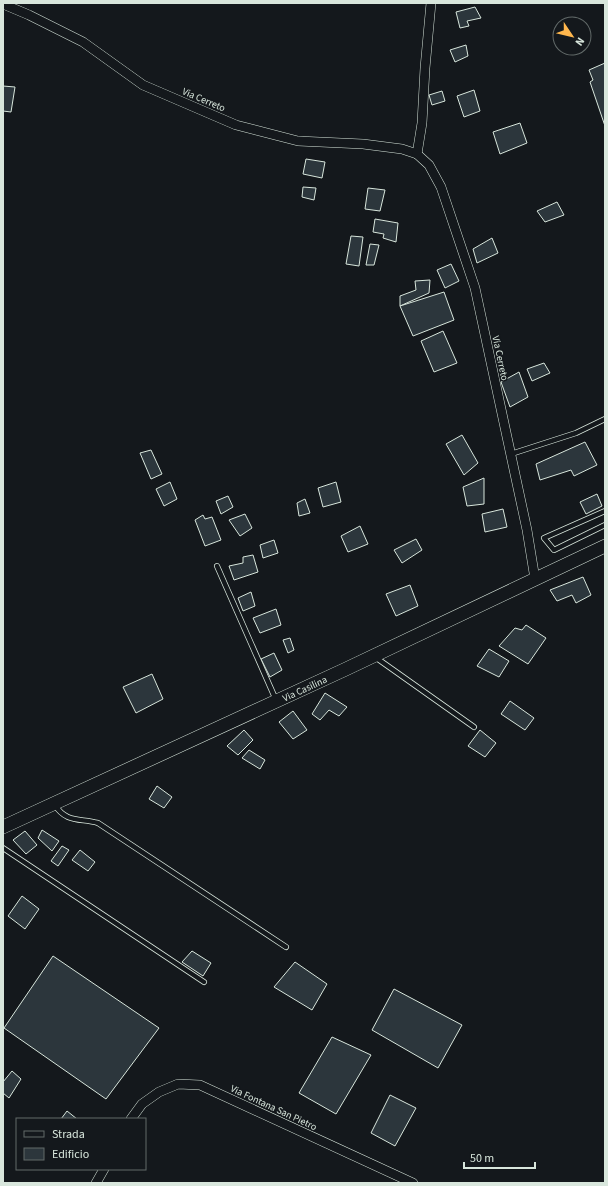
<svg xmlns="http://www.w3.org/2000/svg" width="608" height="1186" font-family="'Source Sans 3',sans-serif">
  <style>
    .building { fill: #2c363c; stroke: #d8e6dc }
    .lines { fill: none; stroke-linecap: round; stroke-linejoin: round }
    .service-casing { stroke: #d8e6dc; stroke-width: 6 }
    .minor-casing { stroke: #d8e6dc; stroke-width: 10 }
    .primary-casing { stroke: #d8e6dc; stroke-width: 14 }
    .service { stroke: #14181c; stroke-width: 4.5 }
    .minor { stroke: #14181c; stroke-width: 9 }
    .primary { stroke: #14181c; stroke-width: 13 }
    .labels { text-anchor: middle; stroke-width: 3; stroke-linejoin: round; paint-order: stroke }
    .street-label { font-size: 10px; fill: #d8e6dc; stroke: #14181c }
  </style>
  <rect width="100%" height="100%" fill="#14181c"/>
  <!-- building -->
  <g class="building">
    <path d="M475,7L481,18L467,21L469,26L460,28L456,12Z"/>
    <path d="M466,45L468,56L455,62L450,50Z"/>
    <path d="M605,63V126L590,82L593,80L589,70Z"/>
    <path d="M3,86L15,87L11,112L3,111Z"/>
    <path d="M474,90L480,111L464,117L457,96Z"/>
    <path d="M442,91L445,101L432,105L429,95Z"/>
    <path d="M520,123L527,143L500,154L493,132Z"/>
    <path d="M306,159L325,162L322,178L303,174Z"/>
    <path d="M303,187L316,188L314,200L302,197Z"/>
    <path d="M368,188L385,190L380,211L365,209Z"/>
    <path d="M557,202L564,215L545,222L537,211Z"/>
    <path d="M375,219L398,223L396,242L383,238L384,234L373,232Z"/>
    <path d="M351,236L363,237L359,266L346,264Z"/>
    <path d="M492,238L498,253L477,263L473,249Z"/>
    <path d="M370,244L379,245L374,265H366Z"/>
    <path d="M451,264L459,281L445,288L437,270Z"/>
    <path d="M430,280L429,293L400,306V296L416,290L415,281Z"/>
    <path d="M444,292L454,320L413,336L400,306Z"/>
    <path d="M443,331L457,363L434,372L421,341Z"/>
    <path d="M544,363L550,373L532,381L527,369Z"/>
    <path d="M519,372L528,397L510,407L501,382Z"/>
    <path d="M462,435L478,463L464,475L446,444Z"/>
    <path d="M585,442L597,465L574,476L571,470L540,480L536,464Z"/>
    <path d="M151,450L162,474L151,479L140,453Z"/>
    <path d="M484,478V504L467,506L463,487Z"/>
    <path d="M170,482L177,499L164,506L156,489Z"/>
    <path d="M336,482L341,502L323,507L318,488Z"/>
    <path d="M597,494L602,506L586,514L580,502Z"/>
    <path d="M228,496L233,507L221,514L216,501Z"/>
    <path d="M305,499L310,513L299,516L297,503Z"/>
    <path d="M503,509L507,527L485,532L482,514Z"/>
    <path d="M245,514L252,528L240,536L229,520Z"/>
    <path d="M203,515L205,519L212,517L221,540L205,546L195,520Z"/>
    <path d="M360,526L368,544L348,552L341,536Z"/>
    <path d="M416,539L422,550L402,563L394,550Z"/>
    <path d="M274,540L278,553L263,558L260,545Z"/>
    <path d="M253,555L258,572L234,580L229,566L243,563V557Z"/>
    <path d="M583,577L591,595L576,603L572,595L557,601L550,590Z"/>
    <path d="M410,585L418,606L396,616L386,594Z"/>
    <path d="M251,592L255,606L243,611L238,598Z"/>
    <path d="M276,609L281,625L260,633L253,618Z"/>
    <path d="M526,625L546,638L528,664L499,646L515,628L522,630Z"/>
    <path d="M290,638L294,650L288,653L283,640Z"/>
    <path d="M489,649L509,661L499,677L477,666Z"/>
    <path d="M274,653L282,670L270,677L261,659Z"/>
    <path d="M152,674L163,699L136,713L123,687Z"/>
    <path d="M325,693L347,707L339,716L329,710L320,720L312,714Z"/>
    <path d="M510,701L534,718L525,730L501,714Z"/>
    <path d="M293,711L307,730L293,739L279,722Z"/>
    <path d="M244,730L253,740L238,755L227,746Z"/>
    <path d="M480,730L496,743L485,757L468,746Z"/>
    <path d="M249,750L265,760L260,769L242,758Z"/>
    <path d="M157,786L172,797L164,808L149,799Z"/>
    <path d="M42,830L59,841L52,851L38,838Z"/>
    <path d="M25,831L37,845L26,854L13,840Z"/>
    <path d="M62,846L69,850L58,866L51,861Z"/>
    <path d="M80,850L95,862L88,871L72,860Z"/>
    <path d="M22,896L39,909L25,929L8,916Z"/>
    <path d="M192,951L211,963L203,976L182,962Z"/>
    <path d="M53,956L159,1028L106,1099L4,1028Z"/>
    <path d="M295,962L327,984L312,1010L274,987Z"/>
    <path d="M394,989L462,1025L438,1068L372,1030Z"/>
    <path d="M332,1037L371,1055L336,1114L299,1093Z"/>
    <path d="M12,1071L21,1079L9,1098L3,1093V1082Z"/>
    <path d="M390,1095L416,1108L395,1146L371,1133Z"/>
    <path d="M67,1111L77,1119H61Z"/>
  </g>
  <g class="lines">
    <!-- service casing -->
    <g class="service-casing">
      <g id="service">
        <path d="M511,454L576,433L605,419"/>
        <path d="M605,511L544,538L554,550L605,525"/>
        <path d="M217,566L276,700"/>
        <path d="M375,657L474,727"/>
        <path d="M55,805C66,823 80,818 98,823L286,947"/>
        <path d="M3,848L204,982"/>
      </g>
    </g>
    <!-- minor casing -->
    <g class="minor-casing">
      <g id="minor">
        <path d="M3,4L29,15L83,42L143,85L236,125L298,141L363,144L402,149L417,154L429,165L441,187L475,288L527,530L535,579"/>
        <path d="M417,154L422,123L425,68L431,3"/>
        <path d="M131,1119L142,1104L159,1092L178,1084L200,1085L413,1183"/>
        <path d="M96,1183L104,1169"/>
      </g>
    </g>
    <!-- primary casing -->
    <g class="primary-casing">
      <g id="primary">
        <path id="s1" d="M3,827L346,669L605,546"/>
      </g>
    </g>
    <!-- service -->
    <use href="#service" class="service"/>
    <!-- minor -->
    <use href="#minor" class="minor"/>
    <!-- primary -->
    <use href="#primary" class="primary"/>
  </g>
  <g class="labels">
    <!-- street labels -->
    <g class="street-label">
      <text transform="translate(204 99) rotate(23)" y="4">Via Cerreto</text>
      <text transform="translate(501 358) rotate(78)" y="4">Via Cerreto</text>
      <text dy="4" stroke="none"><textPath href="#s1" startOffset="332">Via Casilina</textPath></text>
      <text transform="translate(274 1107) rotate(25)" y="4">Via Fontana San Pietro</text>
    </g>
  </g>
  <!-- border -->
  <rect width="608" height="1186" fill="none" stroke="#d8e6dc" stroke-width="8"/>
  <!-- legend -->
  <rect x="16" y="1118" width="130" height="52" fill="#14181c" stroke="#626a69"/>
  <rect x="24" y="1131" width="20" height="6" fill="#14181c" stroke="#626a69"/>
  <text x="52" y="1138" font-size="12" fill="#d8e6dc">Strada</text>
  <rect x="24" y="1148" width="20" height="12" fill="#2c363c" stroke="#626a69"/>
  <text x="52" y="1158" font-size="12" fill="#d8e6dc">Edificio</text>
  <!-- north arrow -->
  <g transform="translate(572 36) rotate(125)"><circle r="19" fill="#14181c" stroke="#626a69"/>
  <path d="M0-3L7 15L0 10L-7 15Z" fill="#ffb74d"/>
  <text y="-6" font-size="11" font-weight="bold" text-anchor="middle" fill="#d8e6dc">N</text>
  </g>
  <!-- scale -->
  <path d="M464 1162v6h71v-6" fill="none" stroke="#d8e6dc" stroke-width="2"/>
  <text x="470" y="1162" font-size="12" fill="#d8e6dc" stroke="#14181c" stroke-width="3" paint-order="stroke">50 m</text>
</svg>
